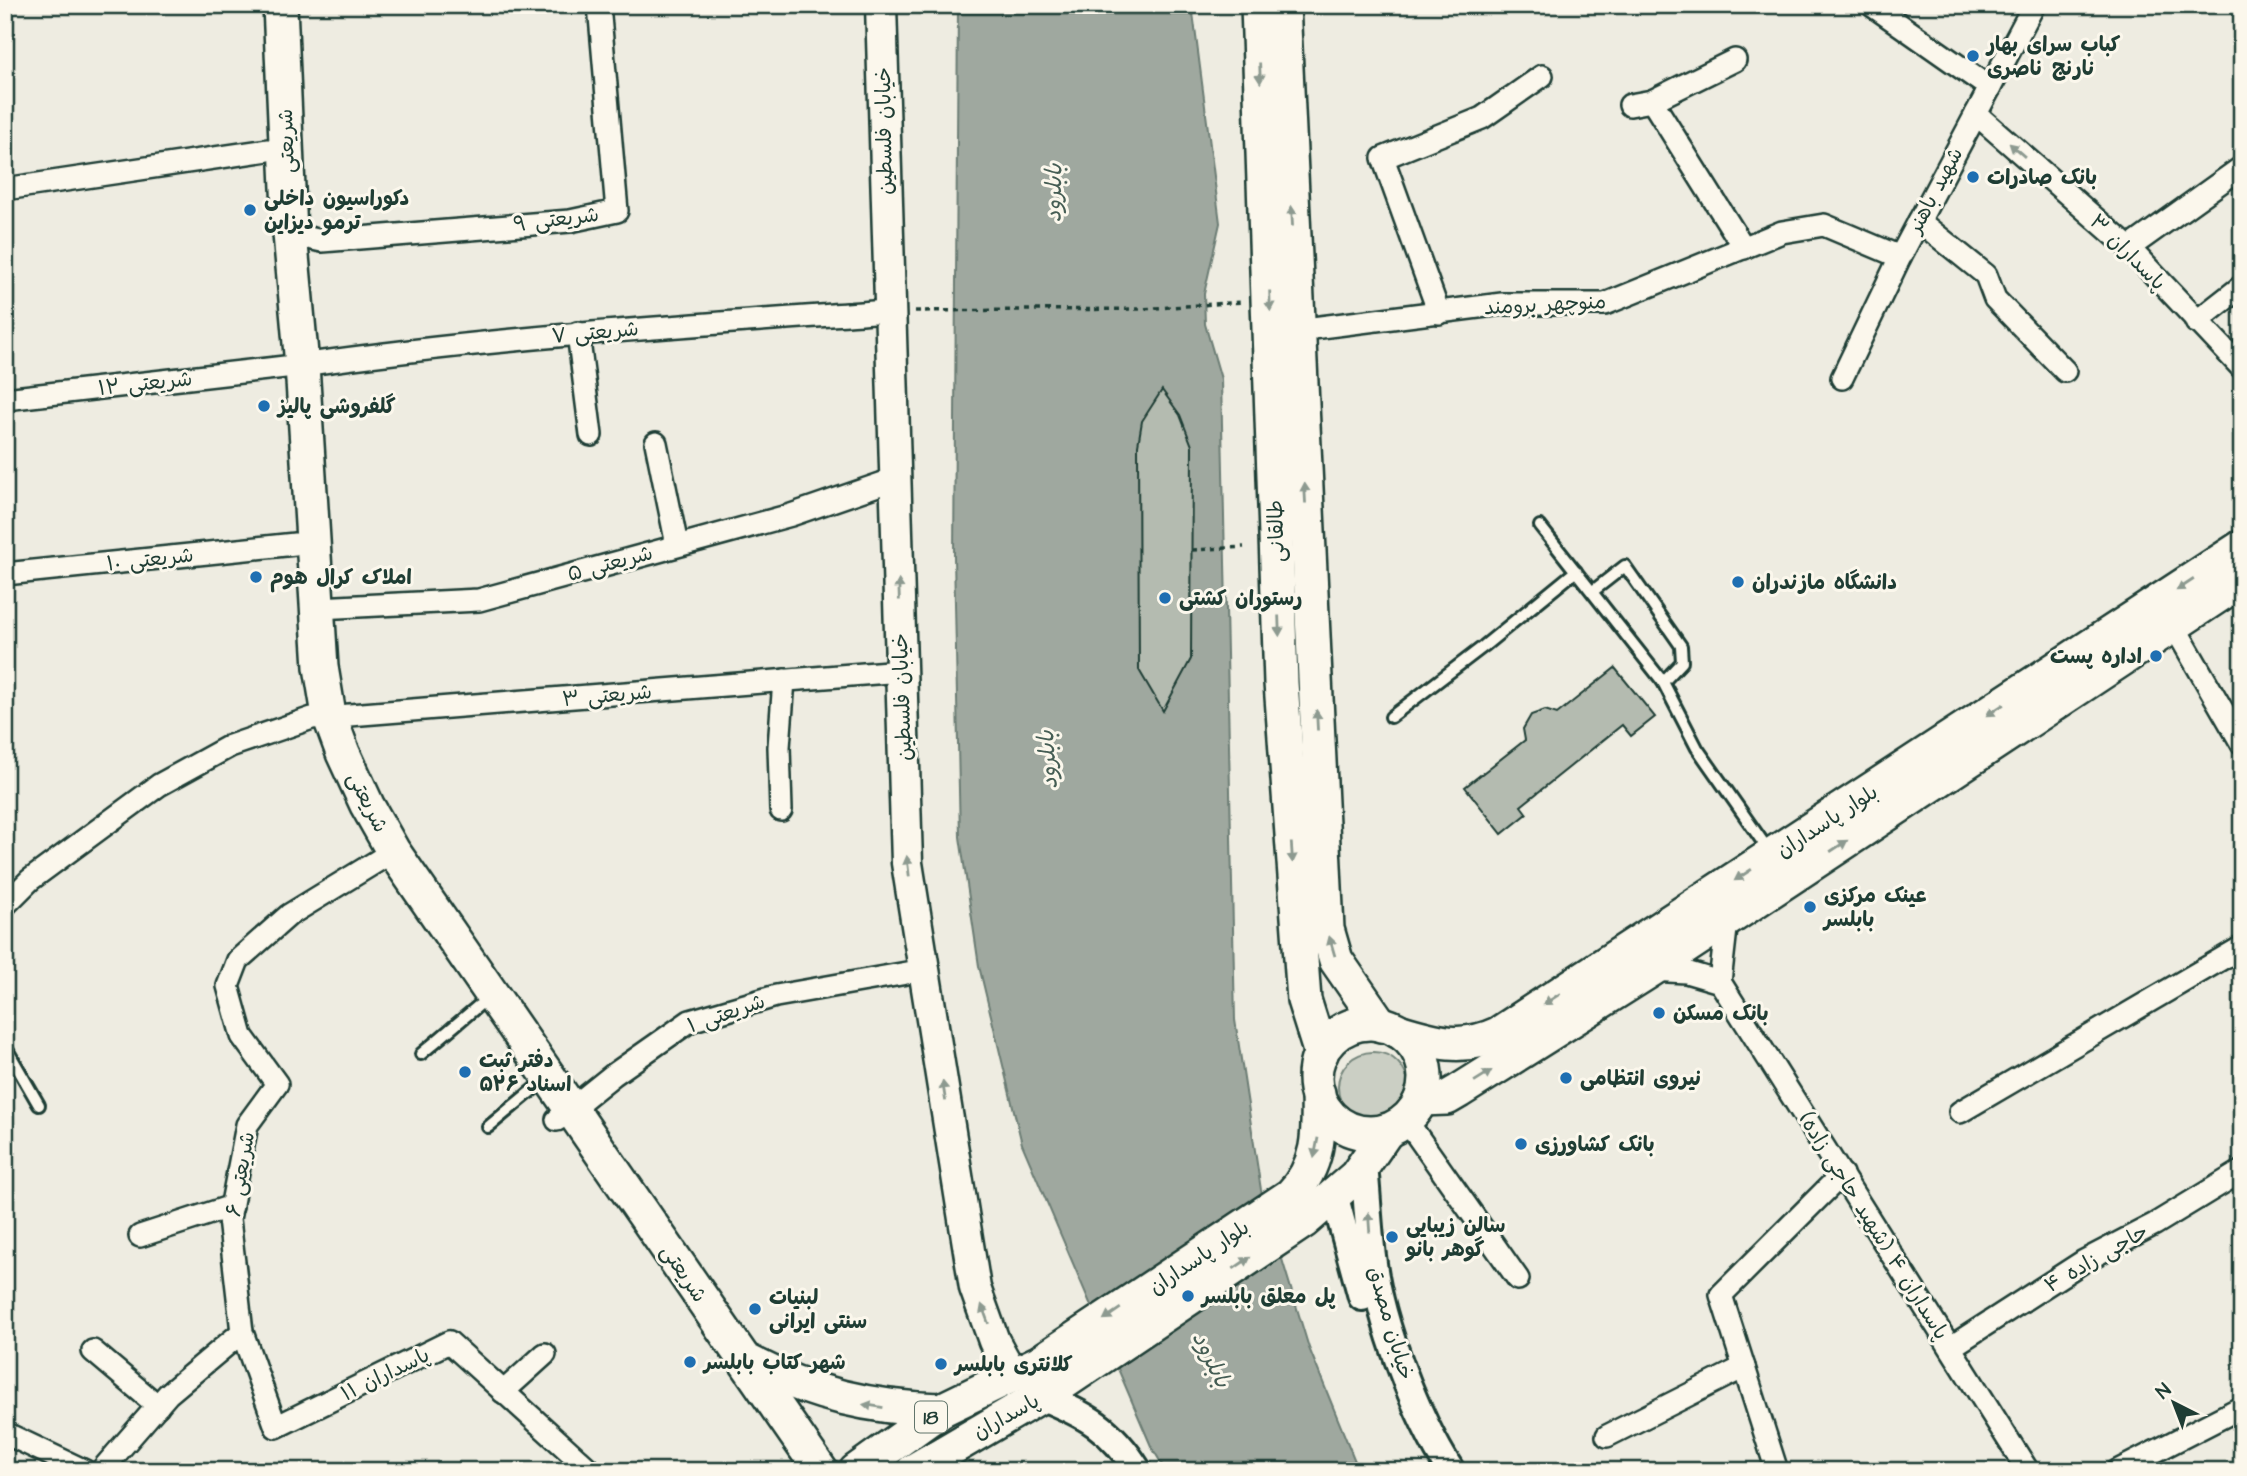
<svg xmlns="http://www.w3.org/2000/svg" width="2247" height="1476" font-family="'Architects Daughter','Playpen Sans Arabic',sans-serif">
  <style>
    .green { fill: #cbcfc4; stroke: #75867c; stroke-width: 2 }
    .water { fill: #9fa89f; stroke: #6c7d74; stroke-width: 2 }
    .building { fill: #b4bbb0; stroke: #1f3d34; stroke-width: 2 }
    .lines { fill: none; stroke-linecap: round; stroke-linejoin: round }
    .service-casing { stroke: #1f3d34; stroke-width: 16 }
    .minor-casing { stroke: #1f3d34; stroke-width: 26 }
    .tertiary-casing { stroke: #1f3d34; stroke-width: 32 }
    .secondary-casing { stroke: #1f3d34; stroke-width: 35 }
    .primary-casing { stroke: #1f3d34; stroke-width: 38 }
    .path { stroke: #1f3d34; stroke-width: 3.5; stroke-dasharray: 5 5; stroke-linecap: butt }
    .service { stroke: #fbf7ec; stroke-width: 10 }
    .minor { stroke: #fbf7ec; stroke-width: 21 }
    .tertiary { stroke: #fbf7ec; stroke-width: 26 }
    .secondary { stroke: #fbf7ec; stroke-width: 30 }
    .primary { stroke: #fbf7ec; stroke-width: 33 }
    .oneway { fill: #8d9a90 }
    .poi-dot { fill: #1f6fb2; stroke: #fbf7ec; stroke-width: 2.5 }
    .labels { text-anchor: middle; stroke-width: 6; stroke-linejoin: round; paint-order: stroke }
    .shield { fill: #fbf7ec; stroke: #61756b; stroke-width: 2 }
    .shield-label { font-size: 19px; font-weight: bold; fill: #1f3d34 }
    .poi-label { font-size: 21px; font-weight: bold; fill: #1f3d34; stroke: #fbf7ec; text-anchor: start }
    .street-label { font-size: 21px; fill: #1f3d34; stroke: #fbf7ec }
    .water-label { font-size: 23px; font-style: italic; fill: #455d54; stroke: #fbf7ec }
  </style>
  <rect width="100%" height="100%" fill="#eeece1"/>
  <filter id="ink" filterUnits="userSpaceOnUse"><feTurbulence type="fractalNoise" baseFrequency=".0143" numOctaves="2"/><feDisplacementMap in="SourceGraphic" scale="14" xChannelSelector="R" yChannelSelector="G"/><feConvolveMatrix kernelMatrix="1 2 1 2 8 2 1 2 1" color-interpolation-filters="sRGB"/></filter>
  <g filter="url(#ink)">
    <!-- green -->
    <circle class="green" cx="1373" cy="1087" r="35"/>
    <!-- water -->
    <path class="water" d="M958,5H1192L1220,223L1204,294L1205,324L1221,379L1235,1020L1261,1190L1309,1348L1359,1471H1166L1151,1446L1022,1144L979,966L960,837L954,557Z"/>
    <!-- building -->
    <g class="building">
      <path d="M1162,390L1180,415L1192,446L1191,659L1163,711L1139,670L1138,445L1142,421Z"/>
      <path d="M1615,668L1655,717L1631,736L1622,725L1521,806L1527,814L1502,834L1465,787L1525,740L1523,729L1531,715L1545,710L1557,714Z"/>
    </g>
    <g class="lines">
      <!-- service casing -->
      <g class="service-casing">
        <g id="service">
          <path d="M1540,526L1663,682L1697,748L1769,851"/>
          <path d="M1593,591L1625,566L1681,646L1682,662L1663,682"/>
          <path d="M1391,717L1484,646L1576,571"/>
          <path d="M5,1046L39,1105"/>
          <path d="M421,1054L478,1006"/>
          <path d="M488,1127L535,1088"/>
        </g>
      </g>
      <!-- minor casing -->
      <g class="minor-casing">
        <g id="minor">
          <path d="M1873,6L1990,88"/>
          <path d="M1652,101L1744,248"/>
          <path d="M1630,105L1652,101L1735,60"/>
          <path d="M1976,114L2129,248L2242,368"/>
          <path d="M5,189L268,150"/>
          <path d="M1919,221L1986,275L1995,299L2065,371"/>
          <path d="M290,234L322,241L570,221L617,211L599,5"/>
          <path d="M2129,248L2242,167"/>
          <path d="M1439,313L1383,158L1482,118L1542,76"/>
          <path d="M2196,322L2242,286"/>
          <path d="M1297,330L1502,304H1605L1782,232L1824,225L1900,257"/>
          <path d="M578,333L591,435"/>
          <path d="M302,365C497,337 693,325 889,311"/>
          <path d="M1842,378L1900,257L2034,5"/>
          <path d="M5,399L285,367"/>
          <path d="M656,443L677,545"/>
          <path d="M5,574L295,544"/>
          <path d="M318,608L479,600L791,515L895,479"/>
          <path d="M2174,626L2242,744"/>
          <path d="M781,810L779,747L784,680"/>
          <path d="M379,860L289,915L238,960L228,986L242,1036L277,1084L247,1125L229,1219L242,1332L276,1427L449,1342L591,1471"/>
          <path d="M5,905L30,880L159,785L230,746L312,718L901,671"/>
          <path d="M1727,920L1720,982L2028,1471"/>
          <path d="M1651,970L1686,972L1720,982"/>
          <path d="M1960,1112L2242,947"/>
          <path d="M557,1120L613,1075L690,1021L776,996L924,970"/>
          <path d="M1406,1120L1518,1279"/>
          <path d="M140,1236L232,1206"/>
          <path d="M1951,1347L2084,1261L2155,1224L2242,1171"/>
          <path d="M93,1351L158,1406"/>
          <path d="M503,1392L545,1354"/>
          <path d="M5,1433L85,1471"/>
          <path d="M1607,1436L1744,1367"/>
          <path d="M101,1471L168,1394L242,1332"/>
          <path d="M1777,1471L1721,1295L1842,1174"/>
          <path d="M2117,1471L2242,1407"/>
        </g>
      </g>
      <!-- tertiary casing -->
      <g class="tertiary-casing">
        <g id="tertiary">
          <path d="M1364,1165C1367,1195 1368,1226 1372,1256C1379,1320 1416,1417 1451,1471"/>
          <path d="M1335,1198L1362,1297"/>
          <path d="M1040,1396C1087,1415 1111,1428 1138,1471"/>
        </g>
      </g>
      <!-- secondary casing -->
      <g class="secondary-casing">
        <path id="secondary" d="M881,5L907,863L975,1288L994,1341L1013,1376"/>
      </g>
      <!-- primary casing -->
      <g class="primary-casing">
        <g id="primary">
          <path d="M280,5L290,234L302,365L321,667L329,715L343,753L367,805L393,851L821,1471"/>
          <path d="M1258,5L1281,683L1304,1000L1321,1054"/>
          <path d="M1283,5L1327,929L1336,960L1381,1025"/>
          <circle cx="1370" cy="1078" r="55"/>
          <path d="M1398,1031C1434,1042 1462,1051 1498,1034L2242,547"/>
          <path d="M1421,1099L1447,1098L1459,1091L1651,970L2242,580"/>
          <path d="M749,1362C811,1394 871,1408 941,1410"/>
          <path d="M856,1471L941,1410L1040,1362L1291,1195C1320,1165 1319,1133 1318,1093"/>
          <path d="M913,1471L1063,1383L1304,1221L1356,1176L1387,1131"/>
        </g>
      </g>
      <!-- path -->
      <g class="path">
        <path d="M915,311L1142,309L1243,302"/>
        <path d="M1192,550L1244,547"/>
      </g>
      <!-- service -->
      <use href="#service" class="service"/>
      <!-- minor -->
      <use href="#minor" class="minor"/>
      <!-- tertiary -->
      <use href="#tertiary" class="tertiary"/>
      <!-- secondary -->
      <use href="#secondary" class="secondary"/>
      <!-- primary -->
      <use href="#primary" class="primary"/>
    </g>
    <!-- one-way arrows -->
    <defs><path id="oneway-solid" d="M-6-.8H1V-3.2L6.5 0L1 3.2V.8H-6Z" transform="scale(1.75)"/></defs>
    <g class="oneway">
      <use href="#oneway-solid" transform="translate(1260 73) rotate(88)"/>
      <use href="#oneway-solid" transform="translate(2017 150) rotate(-139)"/>
      <use href="#oneway-solid" transform="translate(1292 216) rotate(-93)"/>
      <use href="#oneway-solid" transform="translate(1270 301) rotate(88)"/>
      <use href="#oneway-solid" transform="translate(1305 493) rotate(-93)"/>
      <use href="#oneway-solid" transform="translate(2185 585) rotate(147)"/>
      <use href="#oneway-solid" transform="translate(899 590) rotate(-92)"/>
      <use href="#oneway-solid" transform="translate(1279 626) rotate(88)"/>
      <use href="#oneway-solid" transform="translate(1995 710) rotate(147)"/>
      <use href="#oneway-solid" transform="translate(1317 720) rotate(-93)"/>
      <use href="#oneway-solid" transform="translate(1839 846) rotate(-33)"/>
      <use href="#oneway-solid" transform="translate(1292 853) rotate(86)"/>
      <use href="#oneway-solid" transform="translate(908 866) rotate(-97)"/>
      <use href="#oneway-solid" transform="translate(1743 875) rotate(147)"/>
      <use href="#oneway-solid" transform="translate(1332 946) rotate(-106)"/>
      <use href="#oneway-solid" transform="translate(1552 999) rotate(147)"/>
      <use href="#oneway-solid" transform="translate(1483 1076) rotate(-32)"/>
      <use href="#oneway-solid" transform="translate(944 1091) rotate(-99)"/>
      <use href="#oneway-solid" transform="translate(1316 1148) rotate(101)"/>
      <use href="#oneway-solid" transform="translate(1369 1222) rotate(-94)"/>
      <use href="#oneway-solid" transform="translate(1242 1263) rotate(-34)"/>
      <use href="#oneway-solid" transform="translate(985 1314) rotate(-110)"/>
      <use href="#oneway-solid" transform="translate(1112 1314) rotate(146)"/>
      <use href="#oneway-solid" transform="translate(873 1406) rotate(-171)"/>
    </g>
  </g>
  <!-- markers -->
  <g class="poi-dot">
    <circle cx="1973" cy="56" r="7"/>
    <circle cx="1973" cy="177" r="7"/>
    <circle cx="250" cy="210" r="7"/>
    <circle cx="264" cy="406" r="7"/>
    <circle cx="256" cy="577" r="7"/>
    <circle cx="1738" cy="582" r="7"/>
    <circle cx="1165" cy="598" r="7"/>
    <circle cx="2156" cy="656" r="7"/>
    <circle cx="1810" cy="907" r="7"/>
    <circle cx="1659" cy="1013" r="7"/>
    <circle cx="465" cy="1072" r="7"/>
    <circle cx="1566" cy="1078" r="7"/>
    <circle cx="1521" cy="1144" r="7"/>
    <circle cx="1392" cy="1237" r="7"/>
    <circle cx="1188" cy="1296" r="7"/>
    <circle cx="755" cy="1309" r="7"/>
    <circle cx="690" cy="1362" r="7"/>
    <circle cx="941" cy="1364" r="7"/>
  </g>
  <g class="labels">
    <!-- shield labels -->
    <rect class="shield" x="915" y="1401.5" width="32" height="31" rx="5"/>
    <g class="shield-label">
      <text x="931" y="1424">18</text>
    </g>
    <!-- poi labels -->
    <g class="poi-label">
      <text x="1987" y="51">کباب سرای بهار<tspan x="1987" dy="24">نارنج ناصری</tspan></text>
      <text x="1987" y="184">بانک صادرات</text>
      <text x="264" y="205">دکوراسیون داخلی<tspan x="264" dy="24">ترمو دیزاین</tspan></text>
      <text x="278" y="413">گلفروشی پالیز</text>
      <text x="270" y="584">املاک کرال هوم</text>
      <text x="1752" y="589">دانشگاه مازندران</text>
      <text x="1179" y="605">رستوران کشتی</text>
      <text x="2142" y="663" text-anchor="end">اداره پست</text>
      <text x="1824" y="902">عینک مرکزی<tspan x="1824" dy="24">بابلسر</tspan></text>
      <text x="1673" y="1020">بانک مسکن</text>
      <text x="479" y="1067">دفتر ثبت<tspan x="479" dy="24">اسناد ۵۲۶</tspan></text>
      <text x="1580" y="1085">نیروی انتظامی</text>
      <text x="1535" y="1151">بانک کشاورزی</text>
      <text x="1406" y="1232">سالن زیبایی<tspan x="1406" dy="24">گوهر بانو</tspan></text>
      <text x="1202" y="1303">پل معلق بابلسر</text>
      <text x="769" y="1304">لبنیات<tspan x="769" dy="24">سنتی ایرانی</tspan></text>
      <text x="704" y="1369">شهر کتاب بابلسر</text>
      <text x="955" y="1371">کلانتری بابلسر</text>
    </g>
    <!-- street labels -->
    <g class="street-label">
      <text transform="translate(884 131) rotate(-91)" y="7">خیابان فلسطین</text>
      <text transform="translate(286 141) rotate(-92)" y="7">شریعتی</text>
      <text transform="translate(1935 190) rotate(-62)" y="7">شهید باهنر</text>
      <text transform="translate(556 219) rotate(-7)" y="7">شریعتی ۹</text>
      <text transform="translate(2128 252) rotate(45)" y="7">پاسداران ۳</text>
      <text transform="translate(1545 304) rotate(-3)" y="7">منوچهر برومند</text>
      <text transform="translate(595 332) rotate(-5)" y="7">شریعتی ۷</text>
      <text transform="translate(145 383) rotate(-6)" y="7">شریعتی ۱۲</text>
      <text transform="translate(1276 531) rotate(-92)" y="7">طالقانی</text>
      <text transform="translate(150 559) rotate(-6)" y="7">شریعتی ۱۰</text>
      <text transform="translate(610 563) rotate(-15)" y="7">شریعتی ۵</text>
      <text transform="translate(607 695) rotate(-5)" y="7">شریعتی ۳</text>
      <text transform="translate(902 697) rotate(-92)" y="7">خیابان فلسطین</text>
      <text transform="translate(368 802) rotate(63)" y="7">شریعتی</text>
      <text transform="translate(1827 821) rotate(-33)" y="7">بلوار پاسداران</text>
      <text transform="translate(726 1013) rotate(-19)" y="7">شریعتی ۱</text>
      <text transform="translate(240 1174) rotate(-80)" y="7">شریعتی ۶</text>
      <text transform="translate(1874 1226) rotate(58)" y="7">پاسداران ۴ (شهید حاجی زاده)</text>
      <text transform="translate(1199 1257) rotate(-34)" y="7">بلوار پاسداران</text>
      <text transform="translate(2096 1258) rotate(-30)" y="7">حاجی زاده ۴</text>
      <text transform="translate(684 1273) rotate(56)" y="7">شریعتی</text>
      <text transform="translate(1391 1323) rotate(74)" y="7">خیابان مصدق</text>
      <text transform="translate(385 1374) rotate(-26)" y="7">پاسداران ۱۱</text>
      <text transform="translate(1006 1416) rotate(-29)" y="7">پاسداران</text>
    </g>
    <!-- water labels -->
    <g class="water-label">
      <text transform="translate(1053 193) rotate(-89)" y="8">بابلرود</text>
      <text transform="translate(1047 760) rotate(-94)" y="8">بابلرود</text>
      <text transform="translate(1212 1359) rotate(64)" y="8">بابلرود</text>
    </g>
  </g>
  <!-- margin -->
  <rect width="2247" height="1476" fill="none" stroke="#fbf7ec" stroke-width="28"/>
  <rect x="14" y="14" width="2219" height="1448" fill="none" stroke="#1f3d34" stroke-width="2.5" filter="url(#ink)"/>
  <!-- north arrow -->
  <g transform="translate(2174 1403) rotate(318)" stroke="#fbf7ec" stroke-width="5" paint-order="stroke">
  <path d="M0-5L12 26L0 18L-12 26Z" fill="#1f3d34"/>
  <text y="-10" font-size="19" font-weight="bold" text-anchor="middle" fill="#1f3d34">N</text>
  </g>
</svg>
